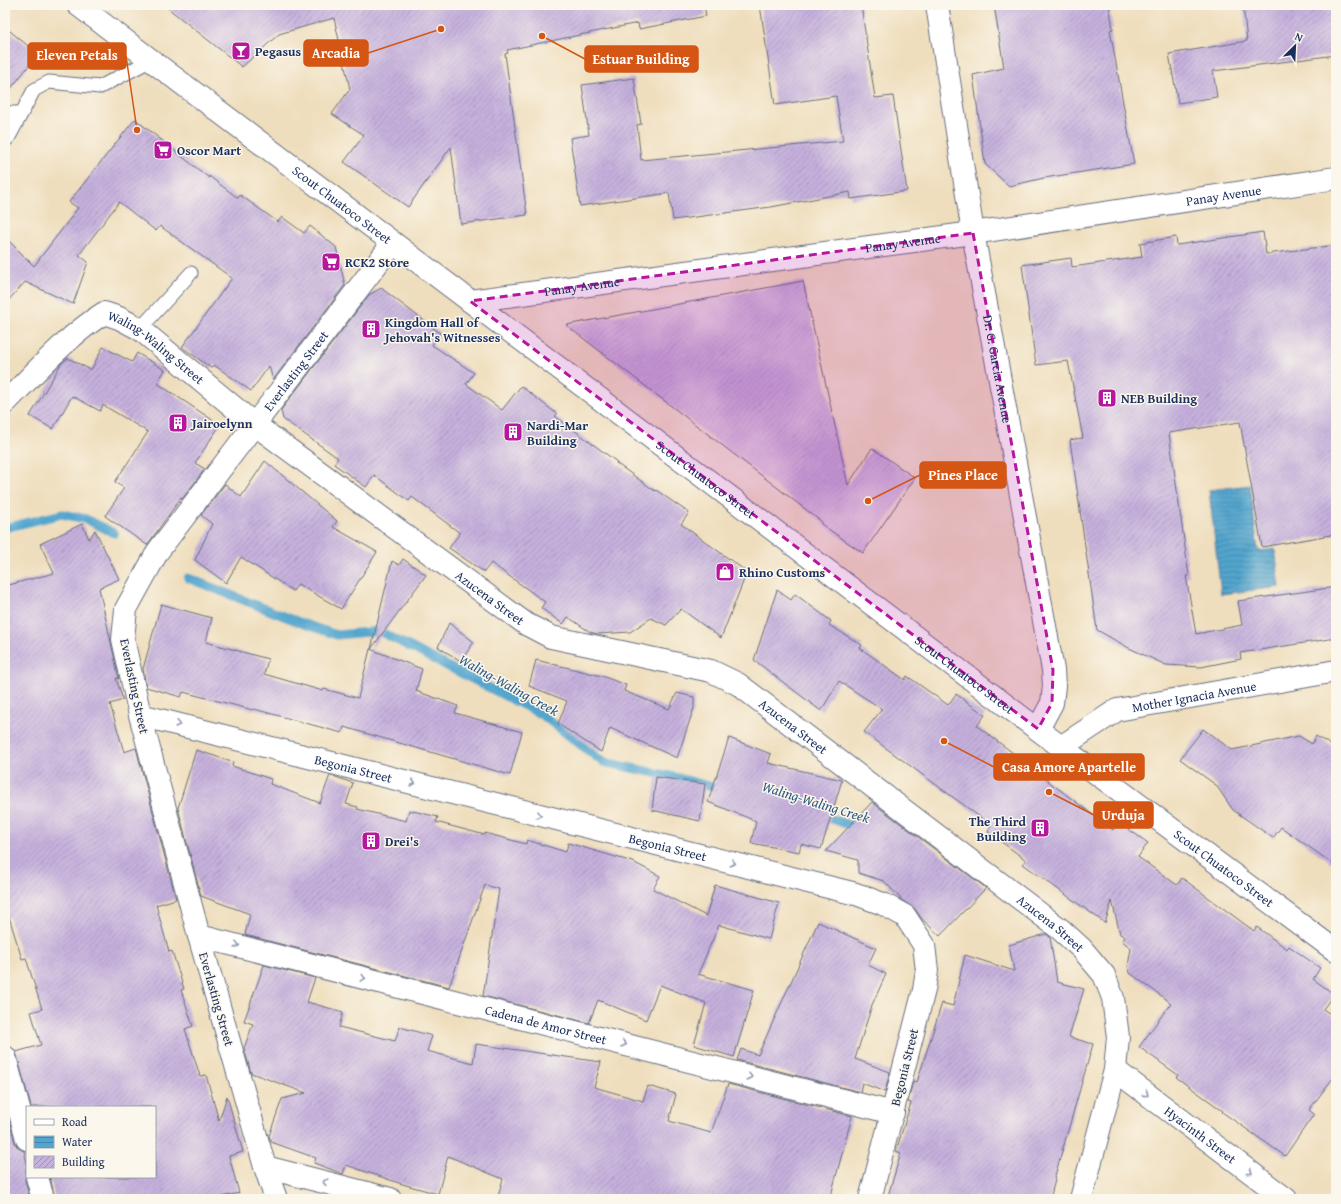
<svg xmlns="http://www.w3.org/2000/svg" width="1341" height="1204" font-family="'Gentium Book Plus',serif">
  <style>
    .water { fill: url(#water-rules); stroke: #376a96 }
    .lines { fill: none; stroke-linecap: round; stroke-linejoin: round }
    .stream { stroke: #53a5ce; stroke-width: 9 }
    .building { fill: url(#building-hatch) }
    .service-casing { stroke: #656c7f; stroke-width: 15 }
    .minor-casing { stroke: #656c7f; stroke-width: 24 }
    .tertiary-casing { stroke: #656c7f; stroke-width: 24 }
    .secondary-casing { stroke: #656c7f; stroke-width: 24 }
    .service { stroke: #fff; stroke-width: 13 }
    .minor { stroke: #fff; stroke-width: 22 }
    .tertiary { stroke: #fff; stroke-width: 22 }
    .secondary { stroke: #fff; stroke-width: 22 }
    .oneway { stroke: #8d97ae }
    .marked { fill: #b5179e; fill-opacity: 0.2; stroke: #b5179e; stroke-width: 3; stroke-dasharray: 8 5; stroke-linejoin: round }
    .labels { text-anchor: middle; stroke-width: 3; stroke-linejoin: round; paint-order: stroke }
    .poi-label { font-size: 13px; font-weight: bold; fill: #1b2f5e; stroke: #fbf7ec; text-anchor: start }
    .street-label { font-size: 13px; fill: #1b2f5e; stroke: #fbf7ec }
    .water-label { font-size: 14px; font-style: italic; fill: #2f5885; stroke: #fbf7ec }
    .leader { fill: none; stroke: #d45514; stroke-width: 1.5 }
    .callout-dot { fill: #d45514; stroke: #fbf7ec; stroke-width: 1.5 }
    .callout { fill: #d45514; stroke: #d45514; stroke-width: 1.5 }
    .callout-label { font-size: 14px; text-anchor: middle; font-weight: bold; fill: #fff }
  </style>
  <defs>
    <pattern id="water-rules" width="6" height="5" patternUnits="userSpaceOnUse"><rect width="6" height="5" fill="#53a5ce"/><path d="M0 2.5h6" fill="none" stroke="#4487aa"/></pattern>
    <pattern id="building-hatch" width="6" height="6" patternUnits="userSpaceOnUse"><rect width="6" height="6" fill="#c6b1dd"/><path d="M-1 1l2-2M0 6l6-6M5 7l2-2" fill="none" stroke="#a090b6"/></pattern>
  </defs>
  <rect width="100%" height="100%" fill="#fbf7ec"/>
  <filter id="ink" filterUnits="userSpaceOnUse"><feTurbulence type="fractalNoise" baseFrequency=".025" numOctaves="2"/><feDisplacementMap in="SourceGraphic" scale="8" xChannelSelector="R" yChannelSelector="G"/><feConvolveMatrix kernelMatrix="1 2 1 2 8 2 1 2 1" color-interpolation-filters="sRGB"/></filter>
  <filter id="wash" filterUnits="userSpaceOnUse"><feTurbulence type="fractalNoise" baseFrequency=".012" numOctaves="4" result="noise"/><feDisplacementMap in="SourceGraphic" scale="16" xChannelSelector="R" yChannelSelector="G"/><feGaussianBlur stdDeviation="0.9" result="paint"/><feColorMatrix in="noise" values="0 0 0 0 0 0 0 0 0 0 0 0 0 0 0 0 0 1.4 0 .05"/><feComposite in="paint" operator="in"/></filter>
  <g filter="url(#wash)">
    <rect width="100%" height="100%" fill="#efdebd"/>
    <!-- water -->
    <path class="water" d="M1250,485L1258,551L1275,549L1280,587L1221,594L1209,490Z"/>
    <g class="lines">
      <!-- stream -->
      <g class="stream">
        <path d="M5,528L62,514L86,519L114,533"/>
        <path d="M188,578L304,624L337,635L379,631L542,715L603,762L675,777L724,790"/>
        <path d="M820,815L861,829"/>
      </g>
    </g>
    <g id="blocks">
      <!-- building -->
      <g class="building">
        <path d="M164,5H704L706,16L639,29L638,23L507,50L508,53L505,54L527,215L461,224L451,147L408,207L344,162L364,135L332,114L350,89L334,18L279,34L242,67Z"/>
        <path d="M760,5H861L875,98L893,96L907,191L851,199L850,192L771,207L673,220L669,193L580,206L570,138L589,135L582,85L634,78L641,124L637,125L641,160L843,141L836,96L775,105Z"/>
        <path d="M994,5H1109L1113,29L1110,30L1134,164L1044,178L1009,186L985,164L973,75L1004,68Z"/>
        <path d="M1243,5H1336V55L1213,71L1217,97L1178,103L1169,54L1247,41Z"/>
        <path d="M5,27L38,54L5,96Z"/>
        <path d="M135,119L209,178V176L238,198L240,195L278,222L282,217L304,233L310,226L336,247L345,285L273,380L269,366L251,391L214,365L211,368L182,347L232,278L160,226L156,231L119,202L79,255L88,262L73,304L25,282L5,304V237L34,266L78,208L69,202Z"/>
        <path d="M1263,232L1266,254L1336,245V534L1262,547L1240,422L1169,433L1189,576H1186L1196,634L1242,625L1238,601L1336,587V638L1240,653L1241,659L1201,667L1166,665L1129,648L1097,630L1070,440L1083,438L1068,361L1036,365L1022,265L1071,258L1072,267L1142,257L1140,243L1176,237L1177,245Z"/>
        <path d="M803,281L848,485L872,448L915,478L863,553L821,524L822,522L566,325Z"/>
        <path d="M381,288L440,333L432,345L474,373L466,384L502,410L521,386L557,414L555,416L617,462L616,463L655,491L656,490L689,513L681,524L747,572L721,638L681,609L666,625L651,618L630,632L598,634L590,632L568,617L563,624L541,608L545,602L491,563L484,572L449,548L460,533L412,497L409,501L374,475L366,487L334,464L338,458L283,419L281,410L369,295Z"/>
        <path d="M103,347L132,362L137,353L165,370L157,383L220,425L195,463L205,469L182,499L181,498L147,545L105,516L124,488L115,482L148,432L103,405L100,411L72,396L53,429L30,416L61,364L68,358L91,370Z"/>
        <path d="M265,461L337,521L333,527L377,552L341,609L298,584L293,591L241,557L226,583L195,560L212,524L201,515L225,484L241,497Z"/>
        <path d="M82,524L89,539L95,530L119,579L99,588L119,679L116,678L123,700L110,704L124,752L136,748L176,899L156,905L169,952L172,951L184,989L181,990L193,1026L185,1029L200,1076L206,1075L219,1121L227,1096L243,1152L229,1156L239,1193L213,1199H55L50,1177H155V1107H31L16,1052L41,1045L31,1012L42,1009L26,958L22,959L9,917L5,918V586L54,573L40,544Z"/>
        <path d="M403,559L426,575L371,649L392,561L399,565Z"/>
        <path d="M777,590L791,600L795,594L831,621L829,625L862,645L860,648L905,680L907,676L948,705L956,694L985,715L977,726L1045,777L1044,778L1113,830L1118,822L1148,843L1138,857L1177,885L1182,878L1254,931L1257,927L1287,949L1289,946L1320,968L1313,979L1334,994L1323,1009L1336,1018V1074L1309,1110L1314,1114L1285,1156L1222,1112L1223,1111L1176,1077L1178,1075L1139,1047L1171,1003L1130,973L1128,966L1131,948L1122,941L1125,937L1120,934L1112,901L1105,923L1023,864L1026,860L988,832L991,825L864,732L882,709L839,681L821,711L754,660Z"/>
        <path d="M161,604L212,618L206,642L268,659L264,674L323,691L324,689L358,698L370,649L422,669L416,691L458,706L455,713L522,732L510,775L344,727L342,733L254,709L253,710L183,692L181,697L146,687L143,669Z"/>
        <path d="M449,623L474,642L461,661L438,647Z"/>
        <path d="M536,660L602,676L626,685L624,691L669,709L677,693L694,697V708L677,758L610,728L601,752L558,724L567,701L529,686Z"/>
        <path d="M1203,729L1232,750L1299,736L1312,744L1316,736L1336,748V866L1281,827L1273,838L1233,810L1216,785L1180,759Z"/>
        <path d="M729,738L771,754L768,763L842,780L821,849L801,844L799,852L751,843L756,821L708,802Z"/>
        <path d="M196,750L233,762L232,766L271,779L270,784L320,803L330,775L353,783L346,804L358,807L357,809L406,821L409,810L438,817L436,822L485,835V833L526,844L527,840L566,852L568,843L633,862L660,876L653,889L706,916L715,885L779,903L769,939L719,925L698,974L754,990L734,1057L694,1045L706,1003L660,985L646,1020L598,1000L589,1023L483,996L499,889L485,885L449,987L245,935L250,914L201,896L178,808Z"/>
        <path d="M656,777L705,784L700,821L652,810Z"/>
        <path d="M872,802L986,888L940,936L922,919L915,909L903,901L884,881L858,873V860L826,851Z"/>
        <path d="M818,922L876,948L868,965L886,974L872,1005L855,1059L890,1072L885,1092L862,1083L860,1092L737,1060L741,1049L758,1055Z"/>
        <path d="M1046,934L1050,937L1057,982L1084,989L1069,1037L1093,1044L1054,1179L1055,1180L1050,1199H887L901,1153L896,1151L911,1103L908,1102L913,1081L917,1082L942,1003L953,1006L965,955L1014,971L1009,945Z"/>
        <path d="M264,965L315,978L307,1002L343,1012L339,1027L395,1041L400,1027L432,1036L427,1051L473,1063L476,1044L601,1062L594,1087L643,1101L648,1086L676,1094L669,1121L711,1133L728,1084L852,1116L830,1199H497L503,1179L448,1156L438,1194L399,1183L346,1165L343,1174L314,1163L316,1158L271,1142L269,1136L282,1099L306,1093L251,1073L244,1048L253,1024L244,1021Z"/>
        <path d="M5,1109H6L15,1143L18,1148L24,1151L27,1163L25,1180L30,1199H5Z"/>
      </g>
    </g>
  </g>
  <g filter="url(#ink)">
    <use href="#blocks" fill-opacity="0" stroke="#656c7f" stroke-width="1"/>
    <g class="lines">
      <!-- service casing -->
      <g class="service-casing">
        <g id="service">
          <path d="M5,113H21"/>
          <path d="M5,141L9,137L34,90L49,82L100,87L151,60"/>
          <path d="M140,329L191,273"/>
        </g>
      </g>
      <!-- minor casing -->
      <g class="minor-casing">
        <g id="minor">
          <path id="s1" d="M937,5L973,233L1053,670L1054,686L1052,703L1038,729"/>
          <path id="s2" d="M470,301L973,233L1336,178"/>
          <path id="s3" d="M5,403C36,372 66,337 104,313L119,318L140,329L254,424L526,624L551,637L711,671L738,684L1060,929L1082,949L1104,975L1113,998L1118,1037L1115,1070L1081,1199"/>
          <path id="s4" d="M140,715L856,894L883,904L905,916L924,945L927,971L924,990L870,1199"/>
          <path id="s5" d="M199,936L893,1113"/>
          <path d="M5,1057L27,1139"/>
          <path id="s6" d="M1115,1070L1286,1199"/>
          <path d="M265,1167L390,1199"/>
          <path d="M37,1177L43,1199"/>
          <path id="s7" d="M276,1199L265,1167L199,936L140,715L123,639L126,609L158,551L393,243"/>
        </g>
      </g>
      <!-- tertiary casing -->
      <g class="tertiary-casing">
        <g id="tertiary">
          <path id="s8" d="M1061,747L1336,951"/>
        </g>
      </g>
      <!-- secondary casing -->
      <g class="secondary-casing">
        <g id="secondary">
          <path id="s9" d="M78,5L1061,747L1117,710L1336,671"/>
        </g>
      </g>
      <!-- service -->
      <use href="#service" class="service"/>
      <!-- minor -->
      <use href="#minor" class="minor"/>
      <!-- tertiary -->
      <use href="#tertiary" class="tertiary"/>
      <!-- secondary -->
      <use href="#secondary" class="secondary"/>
    </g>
    <!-- one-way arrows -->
    <defs><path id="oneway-chevron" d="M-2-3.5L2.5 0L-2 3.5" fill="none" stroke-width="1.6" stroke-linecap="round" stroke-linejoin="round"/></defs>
    <g class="oneway">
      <use href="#oneway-chevron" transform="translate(178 724) rotate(14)"/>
      <use href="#oneway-chevron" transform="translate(413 783) rotate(14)"/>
      <use href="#oneway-chevron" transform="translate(539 815) rotate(14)"/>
      <use href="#oneway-chevron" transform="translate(733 863) rotate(14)"/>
      <use href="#oneway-chevron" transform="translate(237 945) rotate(14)"/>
      <use href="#oneway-chevron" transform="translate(363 978) rotate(14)"/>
      <use href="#oneway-chevron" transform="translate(624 1044) rotate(14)"/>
      <use href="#oneway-chevron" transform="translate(750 1077) rotate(14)"/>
      <use href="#oneway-chevron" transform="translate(1146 1094) rotate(37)"/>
      <use href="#oneway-chevron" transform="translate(1250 1172) rotate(37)"/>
      <use href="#oneway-chevron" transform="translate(325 1182) rotate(-165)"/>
    </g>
  </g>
  <!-- marked area -->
  <path class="marked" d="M973,233L1053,670L1052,703L1038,729L470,301Z"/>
  <!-- icons -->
  <defs>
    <g id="bar-square" transform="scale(1)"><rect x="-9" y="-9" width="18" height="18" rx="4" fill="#b5179e" stroke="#fbf7ec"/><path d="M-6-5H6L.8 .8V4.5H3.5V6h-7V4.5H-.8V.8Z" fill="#fff"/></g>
    <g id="supermarket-square" transform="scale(1)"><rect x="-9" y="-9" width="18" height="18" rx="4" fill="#b5179e" stroke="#fbf7ec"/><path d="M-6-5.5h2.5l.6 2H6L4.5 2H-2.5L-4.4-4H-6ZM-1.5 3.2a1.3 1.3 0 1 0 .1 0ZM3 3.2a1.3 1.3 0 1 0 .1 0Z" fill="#fff"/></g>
    <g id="building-square" transform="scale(1)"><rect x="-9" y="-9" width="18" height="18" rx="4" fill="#b5179e" stroke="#fbf7ec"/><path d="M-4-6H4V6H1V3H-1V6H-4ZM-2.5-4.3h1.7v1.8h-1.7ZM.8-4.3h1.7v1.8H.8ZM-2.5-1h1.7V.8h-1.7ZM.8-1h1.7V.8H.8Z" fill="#fff"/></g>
    <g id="shop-square" transform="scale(1)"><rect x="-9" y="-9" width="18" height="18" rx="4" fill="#b5179e" stroke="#fbf7ec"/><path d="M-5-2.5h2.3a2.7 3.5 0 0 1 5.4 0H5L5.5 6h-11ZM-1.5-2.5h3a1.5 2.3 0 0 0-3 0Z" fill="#fff"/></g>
  </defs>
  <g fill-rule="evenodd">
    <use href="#bar-square" x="241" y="51"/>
    <use href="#supermarket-square" x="163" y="150"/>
    <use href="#supermarket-square" x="331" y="262"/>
    <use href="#building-square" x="371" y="329"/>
    <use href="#building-square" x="1107" y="398"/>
    <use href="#building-square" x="178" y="423"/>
    <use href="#building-square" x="513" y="432"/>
    <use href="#shop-square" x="725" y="572"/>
    <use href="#building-square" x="1040" y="828"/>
    <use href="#building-square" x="371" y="841"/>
  </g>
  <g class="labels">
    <!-- poi labels -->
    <g class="poi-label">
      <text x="255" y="56">Pegasus</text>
      <text x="177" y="155">Oscor Mart</text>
      <text x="345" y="267">RCK2 Store</text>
      <text x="385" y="327">Kingdom Hall of<tspan x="385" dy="15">Jehovah's Witnesses</tspan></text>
      <text x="1121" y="403">NEB Building</text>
      <text x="192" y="428">Jairoelynn</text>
      <text x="527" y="430">Nardi-Mar<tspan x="527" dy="15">Building</tspan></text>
      <text x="739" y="577">Rhino Customs</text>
      <text x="1026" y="826" text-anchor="end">The Third<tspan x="1026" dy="15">Building</tspan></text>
      <text x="385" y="846">Drei's</text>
    </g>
    <!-- street labels -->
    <g class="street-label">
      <text dy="5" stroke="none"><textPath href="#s2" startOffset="761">Panay Avenue</textPath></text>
      <text dy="5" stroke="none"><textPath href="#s9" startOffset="331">Scout Chuatoco Street</textPath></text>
      <text dy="5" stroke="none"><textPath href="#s2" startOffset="437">Panay Avenue</textPath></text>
      <text dy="5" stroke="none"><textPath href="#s2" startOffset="113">Panay Avenue</textPath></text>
      <text dy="5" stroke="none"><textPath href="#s3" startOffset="197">Waling-Waling Street</textPath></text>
      <text dy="5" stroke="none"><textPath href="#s1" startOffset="369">Dr. G. Garcia Avenue</textPath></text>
      <text dy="5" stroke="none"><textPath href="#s7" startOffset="904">Everlasting Street</textPath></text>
      <text dy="5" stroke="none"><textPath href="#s9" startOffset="787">Scout Chuatoco Street</textPath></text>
      <text dy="5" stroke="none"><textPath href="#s3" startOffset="615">Azucena Street</textPath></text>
      <text dy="5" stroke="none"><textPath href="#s9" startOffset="1111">Scout Chuatoco Street</textPath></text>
      <text transform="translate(135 686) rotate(78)" y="5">Everlasting Street</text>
      <text dy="5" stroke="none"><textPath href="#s9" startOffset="1377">Mother Ignacia Avenue</textPath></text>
      <text dy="5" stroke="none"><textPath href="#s3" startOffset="951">Azucena Street</textPath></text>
      <text dy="5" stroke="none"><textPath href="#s4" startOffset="220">Begonia Street</textPath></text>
      <text dy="5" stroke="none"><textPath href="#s4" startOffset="544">Begonia Street</textPath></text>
      <text dy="5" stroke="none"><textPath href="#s8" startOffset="203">Scout Chuatoco Street</textPath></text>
      <text dy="5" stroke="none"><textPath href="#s3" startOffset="1275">Azucena Street</textPath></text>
      <text transform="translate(217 999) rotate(74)" y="5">Everlasting Street</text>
      <text dy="5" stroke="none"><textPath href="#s5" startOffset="358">Cadena de Amor Street</textPath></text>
      <text transform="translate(904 1067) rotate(-76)" y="5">Begonia Street</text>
      <text dy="5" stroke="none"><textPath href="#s6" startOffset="107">Hyacinth Street</textPath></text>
    </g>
    <!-- water labels -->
    <g class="water-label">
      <text transform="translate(509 685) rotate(29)" y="5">Waling-Waling Creek</text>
      <text transform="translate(816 802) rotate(17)" y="5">Waling-Waling Creek</text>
    </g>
  </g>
  <!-- callouts -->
  <path class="leader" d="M441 29L368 53M137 130L126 56M542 36L585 59M868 501L920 475M944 741L994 767M1049 792L1094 815"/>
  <g class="callout-dot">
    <circle cx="441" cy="29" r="4"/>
    <circle cx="137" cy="130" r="4"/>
    <circle cx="542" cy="36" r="4"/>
    <circle cx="868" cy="501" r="4"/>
    <circle cx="944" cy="741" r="4"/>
    <circle cx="1049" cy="792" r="4"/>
  </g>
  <g class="callout">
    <rect x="304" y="40" width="64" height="26" rx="4"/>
    <rect x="28" y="43" width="98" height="26" rx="4"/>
    <rect x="585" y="46" width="113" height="26" rx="4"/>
    <rect x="920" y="462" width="86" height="26" rx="4"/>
    <rect x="994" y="754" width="150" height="26" rx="4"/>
    <rect x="1094" y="802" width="59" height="26" rx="4"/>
  </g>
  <g class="callout-label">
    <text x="336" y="58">Arcadia</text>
    <text x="77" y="60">Eleven Petals</text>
    <text x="641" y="64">Estuar Building</text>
    <text x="963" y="480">Pines Place</text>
    <text x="1069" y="772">Casa Amore Apartelle</text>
    <text x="1123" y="820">Urduja</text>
  </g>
  <!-- margin -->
  <rect width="1341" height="1204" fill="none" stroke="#fbf7ec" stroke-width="20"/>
  <!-- legend -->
  <rect x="26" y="1106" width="130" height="72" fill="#fbf7ec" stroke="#a1a7b3"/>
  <rect x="34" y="1119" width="20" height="6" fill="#ffffff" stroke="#a1a7b3"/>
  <text x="62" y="1126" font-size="12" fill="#1b2f5e">Road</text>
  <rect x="34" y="1136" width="20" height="12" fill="url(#water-rules)" stroke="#a1a7b3"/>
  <text x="62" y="1146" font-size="12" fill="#1b2f5e">Water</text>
  <rect x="34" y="1156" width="20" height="12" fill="url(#building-hatch)" stroke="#a1a7b3"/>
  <text x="62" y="1166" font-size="12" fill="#1b2f5e">Building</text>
  <!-- north arrow -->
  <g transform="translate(1295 46) rotate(24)" stroke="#fbf7ec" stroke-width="3" paint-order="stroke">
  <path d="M0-3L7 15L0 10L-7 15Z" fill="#1b2f5e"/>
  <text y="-6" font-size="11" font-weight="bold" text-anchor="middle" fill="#1b2f5e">N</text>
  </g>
</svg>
